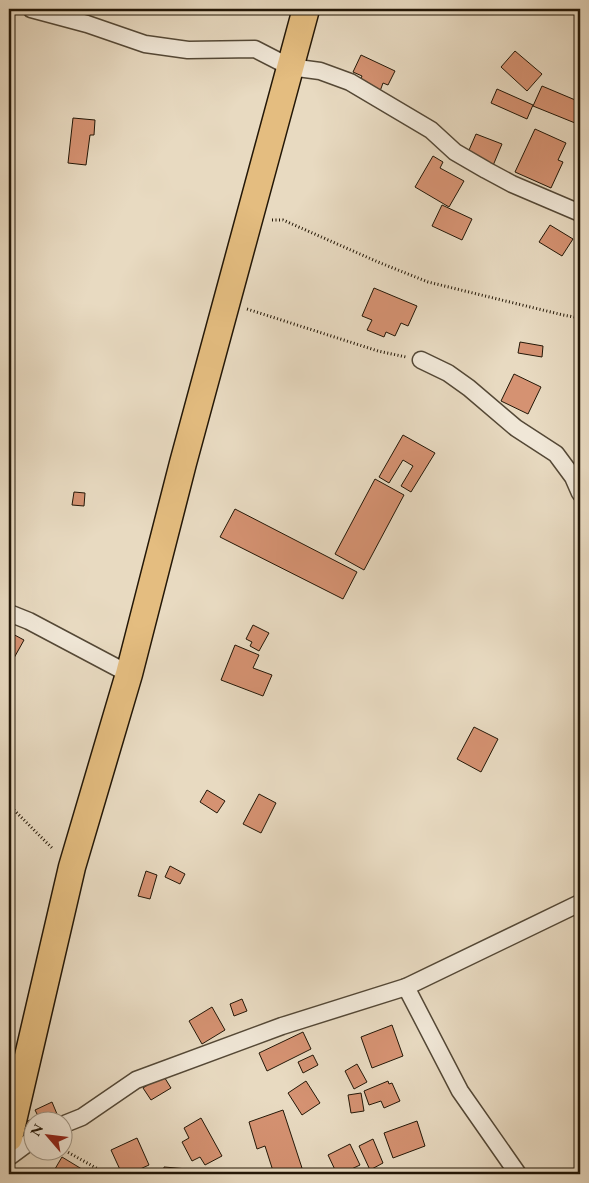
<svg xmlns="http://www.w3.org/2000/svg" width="589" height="1183" font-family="'EB Garamond',serif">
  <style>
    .building { fill: #d59272; stroke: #231707 }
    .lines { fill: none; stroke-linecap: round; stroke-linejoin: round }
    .minor-casing { stroke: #544836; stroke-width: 19 }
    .primary-casing { stroke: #231707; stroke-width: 29 }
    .path { stroke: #231707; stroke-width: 3; stroke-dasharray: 1 2.5; stroke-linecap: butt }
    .minor { stroke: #f0e7d7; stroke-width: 16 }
    .primary { stroke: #e4bd80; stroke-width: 26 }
  </style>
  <rect width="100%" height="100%" fill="#e8dac1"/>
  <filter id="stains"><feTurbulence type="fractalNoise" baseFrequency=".004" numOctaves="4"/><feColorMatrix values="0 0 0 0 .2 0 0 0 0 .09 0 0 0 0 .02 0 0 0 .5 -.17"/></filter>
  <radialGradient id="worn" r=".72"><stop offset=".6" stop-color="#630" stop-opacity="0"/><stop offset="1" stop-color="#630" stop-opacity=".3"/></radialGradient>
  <!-- building -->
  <g class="building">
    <path d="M515,51L542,74L527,91L501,67Z"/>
    <path d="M361,55L395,71L388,85L383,83L379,94L358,85L362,76L353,72Z"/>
    <path d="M542,86L580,102V125L533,106Z"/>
    <path d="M497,89L533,105L527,119L491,103Z"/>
    <path d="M73,118L95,120L94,135H90L86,165L68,163Z"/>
    <path d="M535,129L566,143L558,160L563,162L551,188L515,172Z"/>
    <path d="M476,134L502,144L492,168L466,157Z"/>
    <path d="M433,156L443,162L440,168L464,181L449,207L415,187Z"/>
    <path d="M442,205L472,219L462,240L432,226Z"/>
    <path d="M550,225L573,239L562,256L539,242Z"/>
    <path d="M374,288L417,306L408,326L401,323L395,336L386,332L384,337L367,330L372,320L362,316Z"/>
    <path d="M520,342L543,346L542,357L518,353Z"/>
    <path d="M514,374L541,387L528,414L501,401Z"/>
    <path d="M403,435L435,453L411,492L401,486L413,466L403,460L389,483L379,477Z"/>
    <path d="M375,479L404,495L364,570L335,554Z"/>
    <path d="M74,492L85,493L84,506L72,505Z"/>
    <path d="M235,509L357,572L343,599L220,537Z"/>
    <path d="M253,625L269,633L259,651L250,646L252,642L246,639Z"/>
    <path d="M9,632L24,640L9,667Z"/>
    <path d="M235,645L259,655L253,668L272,675L263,696L221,680Z"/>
    <path d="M474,727L498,739L481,772L457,759Z"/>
    <path d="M207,790L225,801L217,813L200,802Z"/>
    <path d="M259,794L276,803L261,833L243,824Z"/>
    <path d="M170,866L185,874L180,884L165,877Z"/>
    <path d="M146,871L157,875L150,899L138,896Z"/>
    <path d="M242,999L247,1011L234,1016L230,1004Z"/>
    <path d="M212,1007L225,1030L202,1044L189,1021Z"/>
    <path d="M392,1025L403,1056L372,1068L361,1037Z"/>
    <path d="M303,1032L311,1049L267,1071L259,1053Z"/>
    <path d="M313,1055L318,1065L303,1073L298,1062Z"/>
    <path d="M357,1064L367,1082L354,1089L345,1071Z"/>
    <path d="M163,1075L171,1088L151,1100L143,1088Z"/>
    <path d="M306,1081L320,1103L302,1115L288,1093Z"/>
    <path d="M388,1081L389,1084L392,1083L400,1101L384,1108L381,1101L369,1105L364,1091Z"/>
    <path d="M361,1093L364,1111L351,1113L348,1095Z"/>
    <path d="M52,1102L57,1114L51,1117L53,1120H32V1133L26,1136L20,1125L38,1116L35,1110Z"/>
    <path d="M283,1110L302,1168L282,1174H274L265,1146L257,1149L249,1122Z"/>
    <path d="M201,1118L222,1156L205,1165L200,1157L192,1161L182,1142L189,1138L184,1128Z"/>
    <path d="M417,1121L425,1146L393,1158L384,1133Z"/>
    <path d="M137,1138L149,1165L129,1174H122L111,1150Z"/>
    <path d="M373,1139L383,1163L370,1170L359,1146Z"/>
    <path d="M350,1144L360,1165L341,1174H337L328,1155Z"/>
    <path d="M62,1157L90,1174H52Z"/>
    <path d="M164,1167L188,1169V1174H163Z"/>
  </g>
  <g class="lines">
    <!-- minor casing -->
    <g class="minor-casing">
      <g id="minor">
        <path d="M31,9L87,24L145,44L188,50L255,49L290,67L320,71L350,82L431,130L455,152L486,170L512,184L580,213"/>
        <path d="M421,360L448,373L469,388L516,428L556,454L573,477L580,493"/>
        <path d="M9,613L29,621L129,674"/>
        <path d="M406,987L460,1091L518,1174"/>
        <path d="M62,1125L82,1117L136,1080L282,1026L406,987L580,903"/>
        <path d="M9,1157L32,1140"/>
      </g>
    </g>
    <!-- primary casing -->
    <g class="primary-casing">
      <path id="primary" d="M9,1138L72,867L129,674L183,463L306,9"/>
    </g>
    <!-- path -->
    <g class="path">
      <path d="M272,220H283L378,262L428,282L563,315L580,318"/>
      <path d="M247,309L378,351L406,357"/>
      <path d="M9,805L53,849"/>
      <path d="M62,1149L107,1174"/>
    </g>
    <!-- minor -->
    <use href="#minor" class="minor"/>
    <!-- primary -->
    <use href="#primary" class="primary"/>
  </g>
  <!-- margin -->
  <rect width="589" height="1183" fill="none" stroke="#e8dac1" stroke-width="30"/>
  <rect x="10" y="10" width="569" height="1163" fill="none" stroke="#231707" stroke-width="2.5"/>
  <rect x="15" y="15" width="559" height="1153" fill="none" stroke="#231707"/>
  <!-- north arrow -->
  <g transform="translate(48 1136) rotate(298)"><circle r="24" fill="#f0e7d7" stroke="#9e9484"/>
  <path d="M0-4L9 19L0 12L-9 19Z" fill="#8f2418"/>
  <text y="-8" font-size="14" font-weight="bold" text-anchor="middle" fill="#231707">N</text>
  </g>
  <rect width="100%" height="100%" filter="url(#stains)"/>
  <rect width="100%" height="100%" fill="url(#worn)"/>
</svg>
